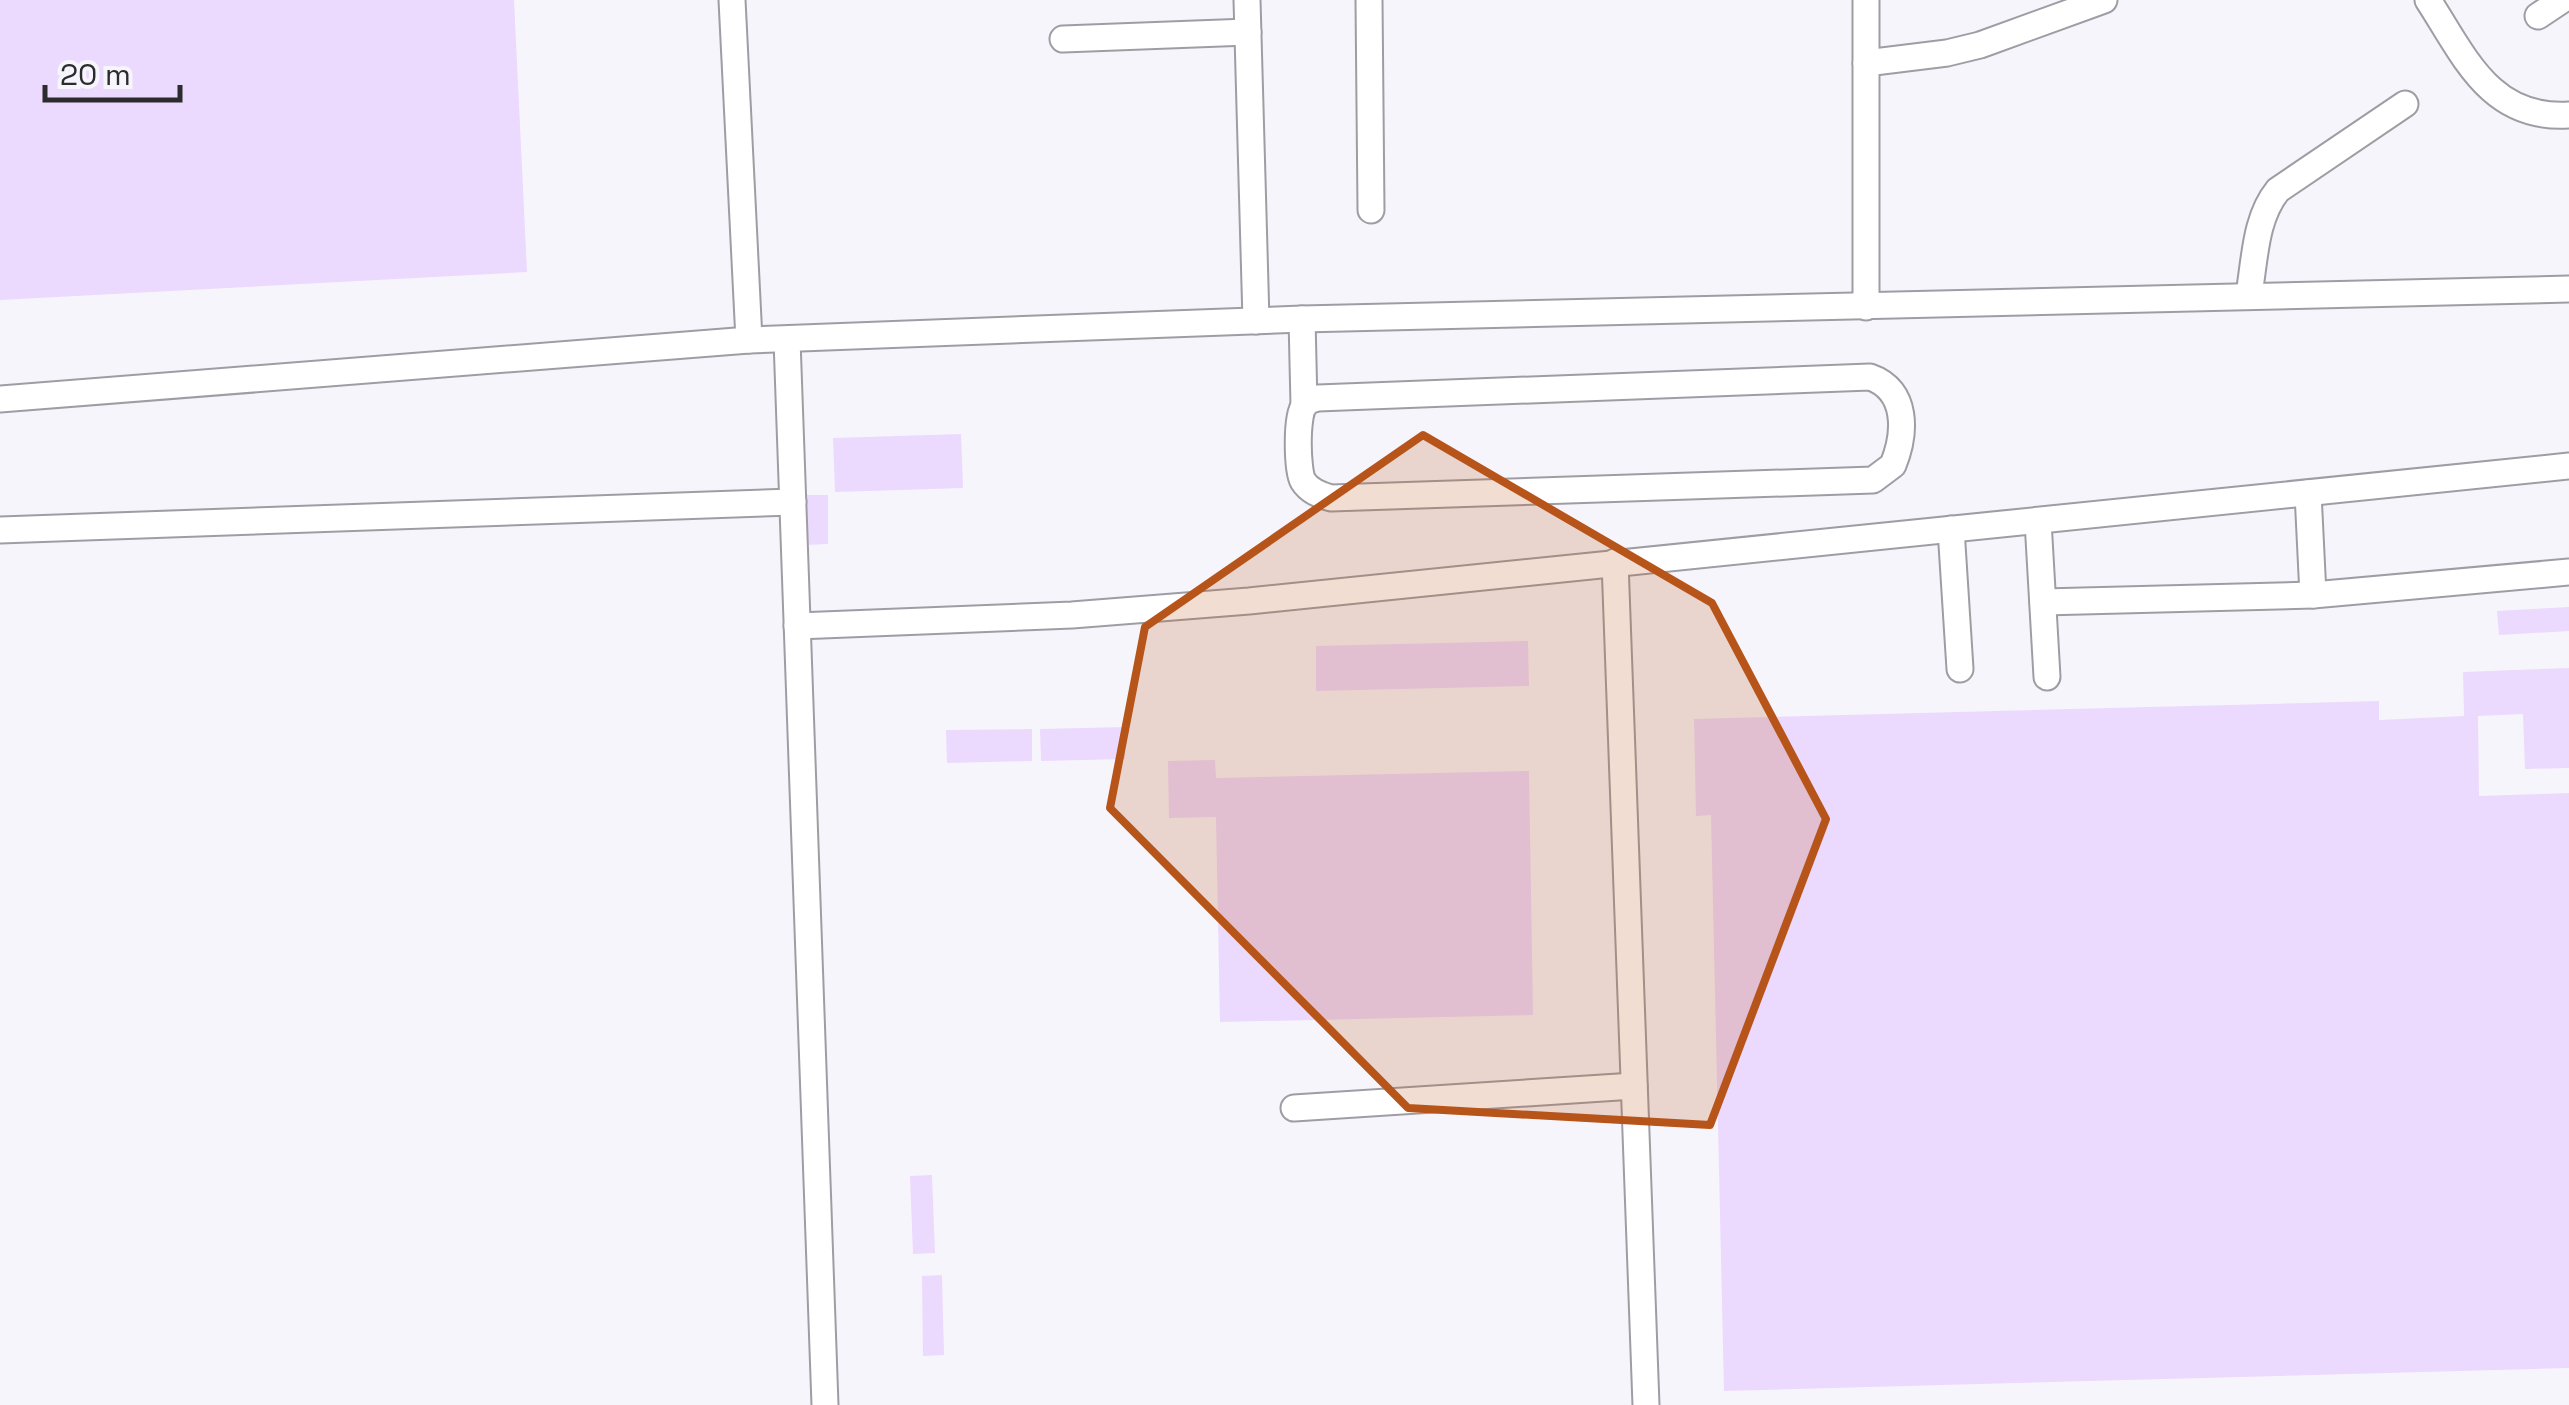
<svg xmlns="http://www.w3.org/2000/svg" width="2569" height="1405" font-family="'Space Grotesk',sans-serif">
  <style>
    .building { fill: #ecd9fe }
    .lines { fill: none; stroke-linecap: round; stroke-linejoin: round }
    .lane-casing { stroke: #9f9da3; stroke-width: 29 }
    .lane { stroke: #fff; stroke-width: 25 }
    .marked { fill: #b75419; fill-opacity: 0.2; stroke: #b75419; stroke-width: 8; stroke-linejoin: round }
  </style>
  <rect width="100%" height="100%" fill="#f7f5fc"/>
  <!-- building -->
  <g class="building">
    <path d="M0,0H514L527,272L0,300Z"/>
    <path d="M961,434L963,488L835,492L833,438Z"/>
    <path d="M806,495H828V544L806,545Z"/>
    <path d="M2569,607V631L2499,635L2497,611Z"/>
    <path d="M1528,641L1529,686L1316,691V646Z"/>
    <path d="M2569,668V768L2525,769L2523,714L2478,716L2479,796L2569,793V1368L1724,1391L1711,815L1696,816L1694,719L2379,701V720L2464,716L2463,672Z"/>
    <path d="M1125,727V759L1041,761L1040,729Z"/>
    <path d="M1032,729V761L947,763L946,730Z"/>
    <path d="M1215,760L1216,778L1529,771L1533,1015L1220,1022L1216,817L1169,818L1168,761Z"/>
    <path d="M932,1175L935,1253L913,1254L910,1176Z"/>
    <path d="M942,1275L944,1355L923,1356L922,1276Z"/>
  </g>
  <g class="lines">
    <!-- lane casing -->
    <g class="lane-casing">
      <g id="lane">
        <path d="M732,0L749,340"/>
        <path d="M1247,0L1256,321"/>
        <path d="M1369,0L1371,210"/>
        <path d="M2428,0C2465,57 2490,120 2569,115"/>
        <path d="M2538,16L2562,0"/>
        <path d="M1063,39L1248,32"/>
        <path d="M1866,63L1947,53L1980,45L2104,0"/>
        <path d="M2249,294C2255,259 2255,218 2278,190L2405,104"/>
        <path d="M1866,307V0"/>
        <path d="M1302,319L1304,405"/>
        <path d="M787,340L825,1405"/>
        <path d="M1870,377C1908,390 1906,433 1893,465L1873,480L1331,498C1320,495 1309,491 1303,481C1297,470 1296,416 1304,406C1308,400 1311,400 1318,398Z"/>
        <path d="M0,399L749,340L1302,319L2569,289"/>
        <path d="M2308,493L2313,595"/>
        <path d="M2038,521L2047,677"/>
        <path d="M1951,529L1960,669"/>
        <path d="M0,530L793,502"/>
        <path d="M1615,562L1646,1405"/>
        <path d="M2043,602L2313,595L2569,572"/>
        <path d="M797,626L1072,615L1249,601L2569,466"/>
        <path d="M1294,1108L1634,1086"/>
      </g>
    </g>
    <!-- lane -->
    <use href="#lane" class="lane"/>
  </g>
  <!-- marked area -->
  <path class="marked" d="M1423,435L1712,603L1826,819L1710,1125L1408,1108L1110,808L1145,627Z"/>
  <!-- scale -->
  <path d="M45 85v15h135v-15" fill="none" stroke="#2c2b2d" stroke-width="5"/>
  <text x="60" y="85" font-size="30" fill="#2c2b2d" stroke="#f7f5fc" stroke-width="8" paint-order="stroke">20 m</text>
</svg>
